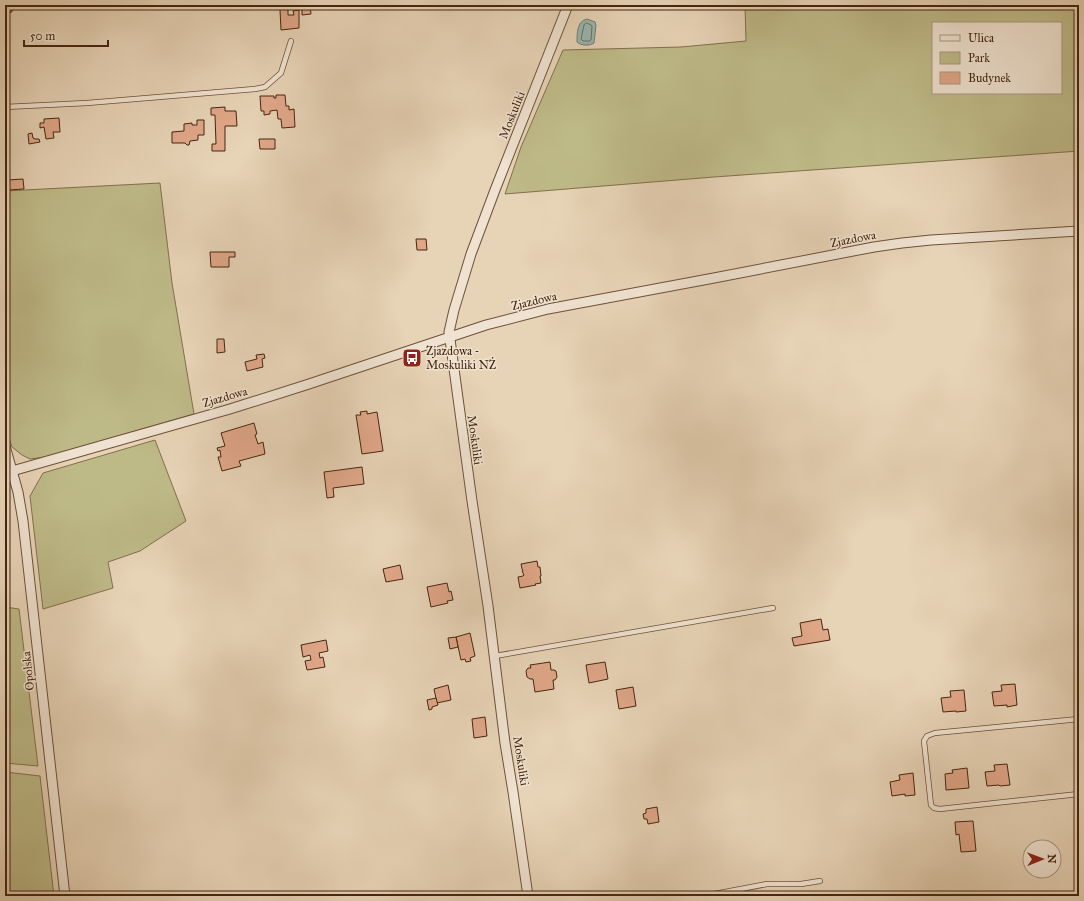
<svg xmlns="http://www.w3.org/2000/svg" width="1084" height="901" font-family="'IM FELL Great Primer',serif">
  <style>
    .green { fill: #beba88; stroke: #82704c; fill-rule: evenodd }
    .water { fill: #97b7b0; stroke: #777d70 }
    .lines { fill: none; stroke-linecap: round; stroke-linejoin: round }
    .shore { stroke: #6e6e60; stroke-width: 1 }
    .building { fill: #e0a789; stroke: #462610 }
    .lane-casing { stroke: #6e513a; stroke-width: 6 }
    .street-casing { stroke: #6e513a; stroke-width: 11 }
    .lane { stroke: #efe2d0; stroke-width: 4.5 }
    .street { stroke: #efe2d0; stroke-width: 9 }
    .labels { text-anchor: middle; stroke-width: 3; stroke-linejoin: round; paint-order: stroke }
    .street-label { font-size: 12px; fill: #462610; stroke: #efe2d0 }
    .poi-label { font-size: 12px; fill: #462610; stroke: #efe2d0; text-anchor: start }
  </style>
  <rect width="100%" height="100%" fill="#e7d3b6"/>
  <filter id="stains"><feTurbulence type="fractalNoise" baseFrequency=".005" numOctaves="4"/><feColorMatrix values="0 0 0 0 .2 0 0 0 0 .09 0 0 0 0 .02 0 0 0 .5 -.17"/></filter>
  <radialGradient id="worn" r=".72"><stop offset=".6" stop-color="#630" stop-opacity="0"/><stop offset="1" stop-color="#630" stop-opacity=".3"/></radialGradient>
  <!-- green -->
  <g class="green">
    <path d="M745,5H1079V151L714,177L505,194L521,147L563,50L681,47L746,41ZM933,23H1061V93H933Z"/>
    <path d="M160,183L172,283L194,414L45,457L30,459L22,455L12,447L5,427V191Z"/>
    <path d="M155,440L186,521L140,551L108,562L113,588L43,609L30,496L43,473Z"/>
    <path d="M5,607L19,609L38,766L5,763Z"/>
    <path d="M5,772L40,776L54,896H5Z"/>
  </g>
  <!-- water -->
  <path class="water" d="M587,19L595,22L596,25L594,43C590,46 581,46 577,42C577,33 577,21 587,19Z"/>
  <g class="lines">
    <!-- shore -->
    <path class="shore" d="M587,23L591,25L592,26L591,40L589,41H583L581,39L584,25Z"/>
  </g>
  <!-- building -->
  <g class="building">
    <path d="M5,5H12V12L5,13Z"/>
    <path d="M278,5H286L287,10H288V15H294L293,11L299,10V28L281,30L280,10L278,8Z"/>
    <path d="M302,5H310L311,14L302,15Z"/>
    <path d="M276,95H285L286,106H289V110L294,109L295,127L282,128L281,119H278L277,110L270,111V114L264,115V111H261L260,96H274V98H276Z"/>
    <path d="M225,107V111H236L237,126H225V151H212V144H216L215,115H211V108Z"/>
    <path d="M59,118L60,132H53L54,138L46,139L44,127L40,128V123H44V119Z"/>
    <path d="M197,120H204V135H198V140L190,141L189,145H187L185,143H172V132L184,131V124L192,123V125H197Z"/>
    <path d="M32,133L33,138L35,139H39L40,142L29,144L28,134Z"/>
    <path d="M259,139H275V149H260Z"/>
    <path d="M23,179L24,189L9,190L8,180Z"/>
    <path d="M416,239H426L427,250H417Z"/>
    <path d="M210,252H235V257H229V267H211Z"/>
    <path d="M217,339H224L225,352L217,353Z"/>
    <path d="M264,354L265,358L262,359L263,367L247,371L245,362L257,359L256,355Z"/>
    <path d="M367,411V414L377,412L383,451L362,454L356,415H361L360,412Z"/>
    <path d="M254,423L257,434L255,435L258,444L263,442L265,454L239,461L241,466L222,471L218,457H221L220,450L218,451L217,448L225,446L221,433Z"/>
    <path d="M362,467L364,484L333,488L334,497L327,498L324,472Z"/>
    <path d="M537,561L538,567H540L541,576H540L541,583L535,584L536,585L520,588L518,577L523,576L524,575L522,571H523L522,569L521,564Z"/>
    <path d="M400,565L403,579L386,582L383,569Z"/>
    <path d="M447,583L449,592L451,591L453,600L447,601L448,603L431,607L427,587Z"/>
    <path d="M821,619L823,630L828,629L830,640L794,646L792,638L802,636L800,623Z"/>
    <path d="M470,633L475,656L470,658L471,661L466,662L465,659L461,660L456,637Z"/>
    <path d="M456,637L458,647L450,649L448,638Z"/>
    <path d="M326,640L328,651L319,653L320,658L323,657L325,667L307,670L305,661L311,660L310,655L303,657L301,645Z"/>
    <path d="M550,662L551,670H554L556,671L557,677L555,680H553L554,689L535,692L533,679H530L527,677L526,671L528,668H531L530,665Z"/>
    <path d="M605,662L608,679L589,683L586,665Z"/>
    <path d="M1015,684L1017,705L1007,707V705L994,706L992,692L1002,691L1001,685Z"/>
    <path d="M448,685L451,700L437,703L434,689Z"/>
    <path d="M633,687L636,706L619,709L616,690Z"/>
    <path d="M964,690L966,711L956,712V711L943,712L941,698L951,697L950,691Z"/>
    <path d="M436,698L438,705L432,707V709L429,710L427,700Z"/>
    <path d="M485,717L487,736L474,738L472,719Z"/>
    <path d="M1007,764L1010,785L1000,786L999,785L987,786L985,772L995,771L994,765Z"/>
    <path d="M967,768L969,788L946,790L945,774L953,773L952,770Z"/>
    <path d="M913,773L915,795L905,796V794L892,796L890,782L900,780L899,775Z"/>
    <path d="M657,807L659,822L648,824L647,819H644L643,814L646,813V809Z"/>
    <path d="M973,821L976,851L961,852L959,834L956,835L955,822Z"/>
  </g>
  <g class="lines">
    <!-- lane casing -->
    <g class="lane-casing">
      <g id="lane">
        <path d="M5,107L87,103L255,89L265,87L281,73L291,41"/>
        <path d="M495,656L773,608"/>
        <path d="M1079,719L935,733L927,736L924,741L931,805L934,808L940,809L1079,794"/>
        <path d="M704,896L767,884H801L820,881"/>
      </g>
    </g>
    <!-- street casing -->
    <g class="street-casing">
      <g id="street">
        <path d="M5,446L18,492L23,521L65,896"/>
        <path d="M12,471L230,409L309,384L486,325L548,309L714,278L874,247L902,243L931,240L1079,231"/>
        <path d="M528,896L513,792L505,743L488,606L472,501L449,332L454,310L471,254L495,190L568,5"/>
      </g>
    </g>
    <!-- lane -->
    <use href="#lane" class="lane"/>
    <!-- street -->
    <use href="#street" class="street"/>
  </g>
  <!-- icons -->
  <defs>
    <g id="bus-square" transform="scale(1)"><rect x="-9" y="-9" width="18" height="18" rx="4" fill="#8f2418" stroke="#efe2d0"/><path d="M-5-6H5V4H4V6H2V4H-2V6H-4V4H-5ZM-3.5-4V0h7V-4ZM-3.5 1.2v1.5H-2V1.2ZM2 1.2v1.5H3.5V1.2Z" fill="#fff"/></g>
  </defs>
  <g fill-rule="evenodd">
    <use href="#bus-square" x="412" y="358"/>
  </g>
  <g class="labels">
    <!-- street labels -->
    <g class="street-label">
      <text transform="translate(512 115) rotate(-68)" y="4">Moskuliki</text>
      <text transform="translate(853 239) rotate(-11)" y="4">Zjazdowa</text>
      <text transform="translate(534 301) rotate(-13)" y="4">Zjazdowa</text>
      <text transform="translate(225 397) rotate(-16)" y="4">Zjazdowa</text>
      <text transform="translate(475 440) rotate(82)" y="4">Moskuliki</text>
      <text transform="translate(28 671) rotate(-96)" y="4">Opolska</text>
      <text transform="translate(521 761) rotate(81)" y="4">Moskuliki</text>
    </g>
    <!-- poi labels -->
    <g class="poi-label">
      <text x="426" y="355">Zjazdowa -<tspan x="426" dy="14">Moskuliki NŻ</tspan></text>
    </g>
  </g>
  <!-- margin -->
  <rect width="1084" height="901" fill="none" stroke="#e7d3b6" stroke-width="20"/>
  <rect x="6" y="6" width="1072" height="889" fill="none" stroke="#462610" stroke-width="2"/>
  <rect x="10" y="10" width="1064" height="881" fill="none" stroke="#462610"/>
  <!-- legend -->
  <rect x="932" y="22" width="130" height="72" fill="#efe2d0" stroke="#ab9783"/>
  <rect x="940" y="35" width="20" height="6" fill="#efe2d0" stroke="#ab9783"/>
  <text x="968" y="42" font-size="12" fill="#462610">Ulica</text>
  <rect x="940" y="52" width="20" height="12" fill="#beba88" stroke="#ab9783"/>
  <text x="968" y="62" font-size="12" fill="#462610">Park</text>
  <rect x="940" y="72" width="20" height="12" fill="#e0a789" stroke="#ab9783"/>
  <text x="968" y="82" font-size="12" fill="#462610">Budynek</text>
  <!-- north arrow -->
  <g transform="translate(1042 859) rotate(89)"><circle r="19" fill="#efe2d0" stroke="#ab9783"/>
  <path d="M0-3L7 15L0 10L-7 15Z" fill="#8f2418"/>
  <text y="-6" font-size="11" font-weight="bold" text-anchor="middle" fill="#462610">N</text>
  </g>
  <!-- scale -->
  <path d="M24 40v6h84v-6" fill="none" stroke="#462610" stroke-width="2"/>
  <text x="30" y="40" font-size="12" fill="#462610" stroke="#efe2d0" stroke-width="3" paint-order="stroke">50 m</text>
  <rect width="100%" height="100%" filter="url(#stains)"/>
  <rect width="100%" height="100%" fill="url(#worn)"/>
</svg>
